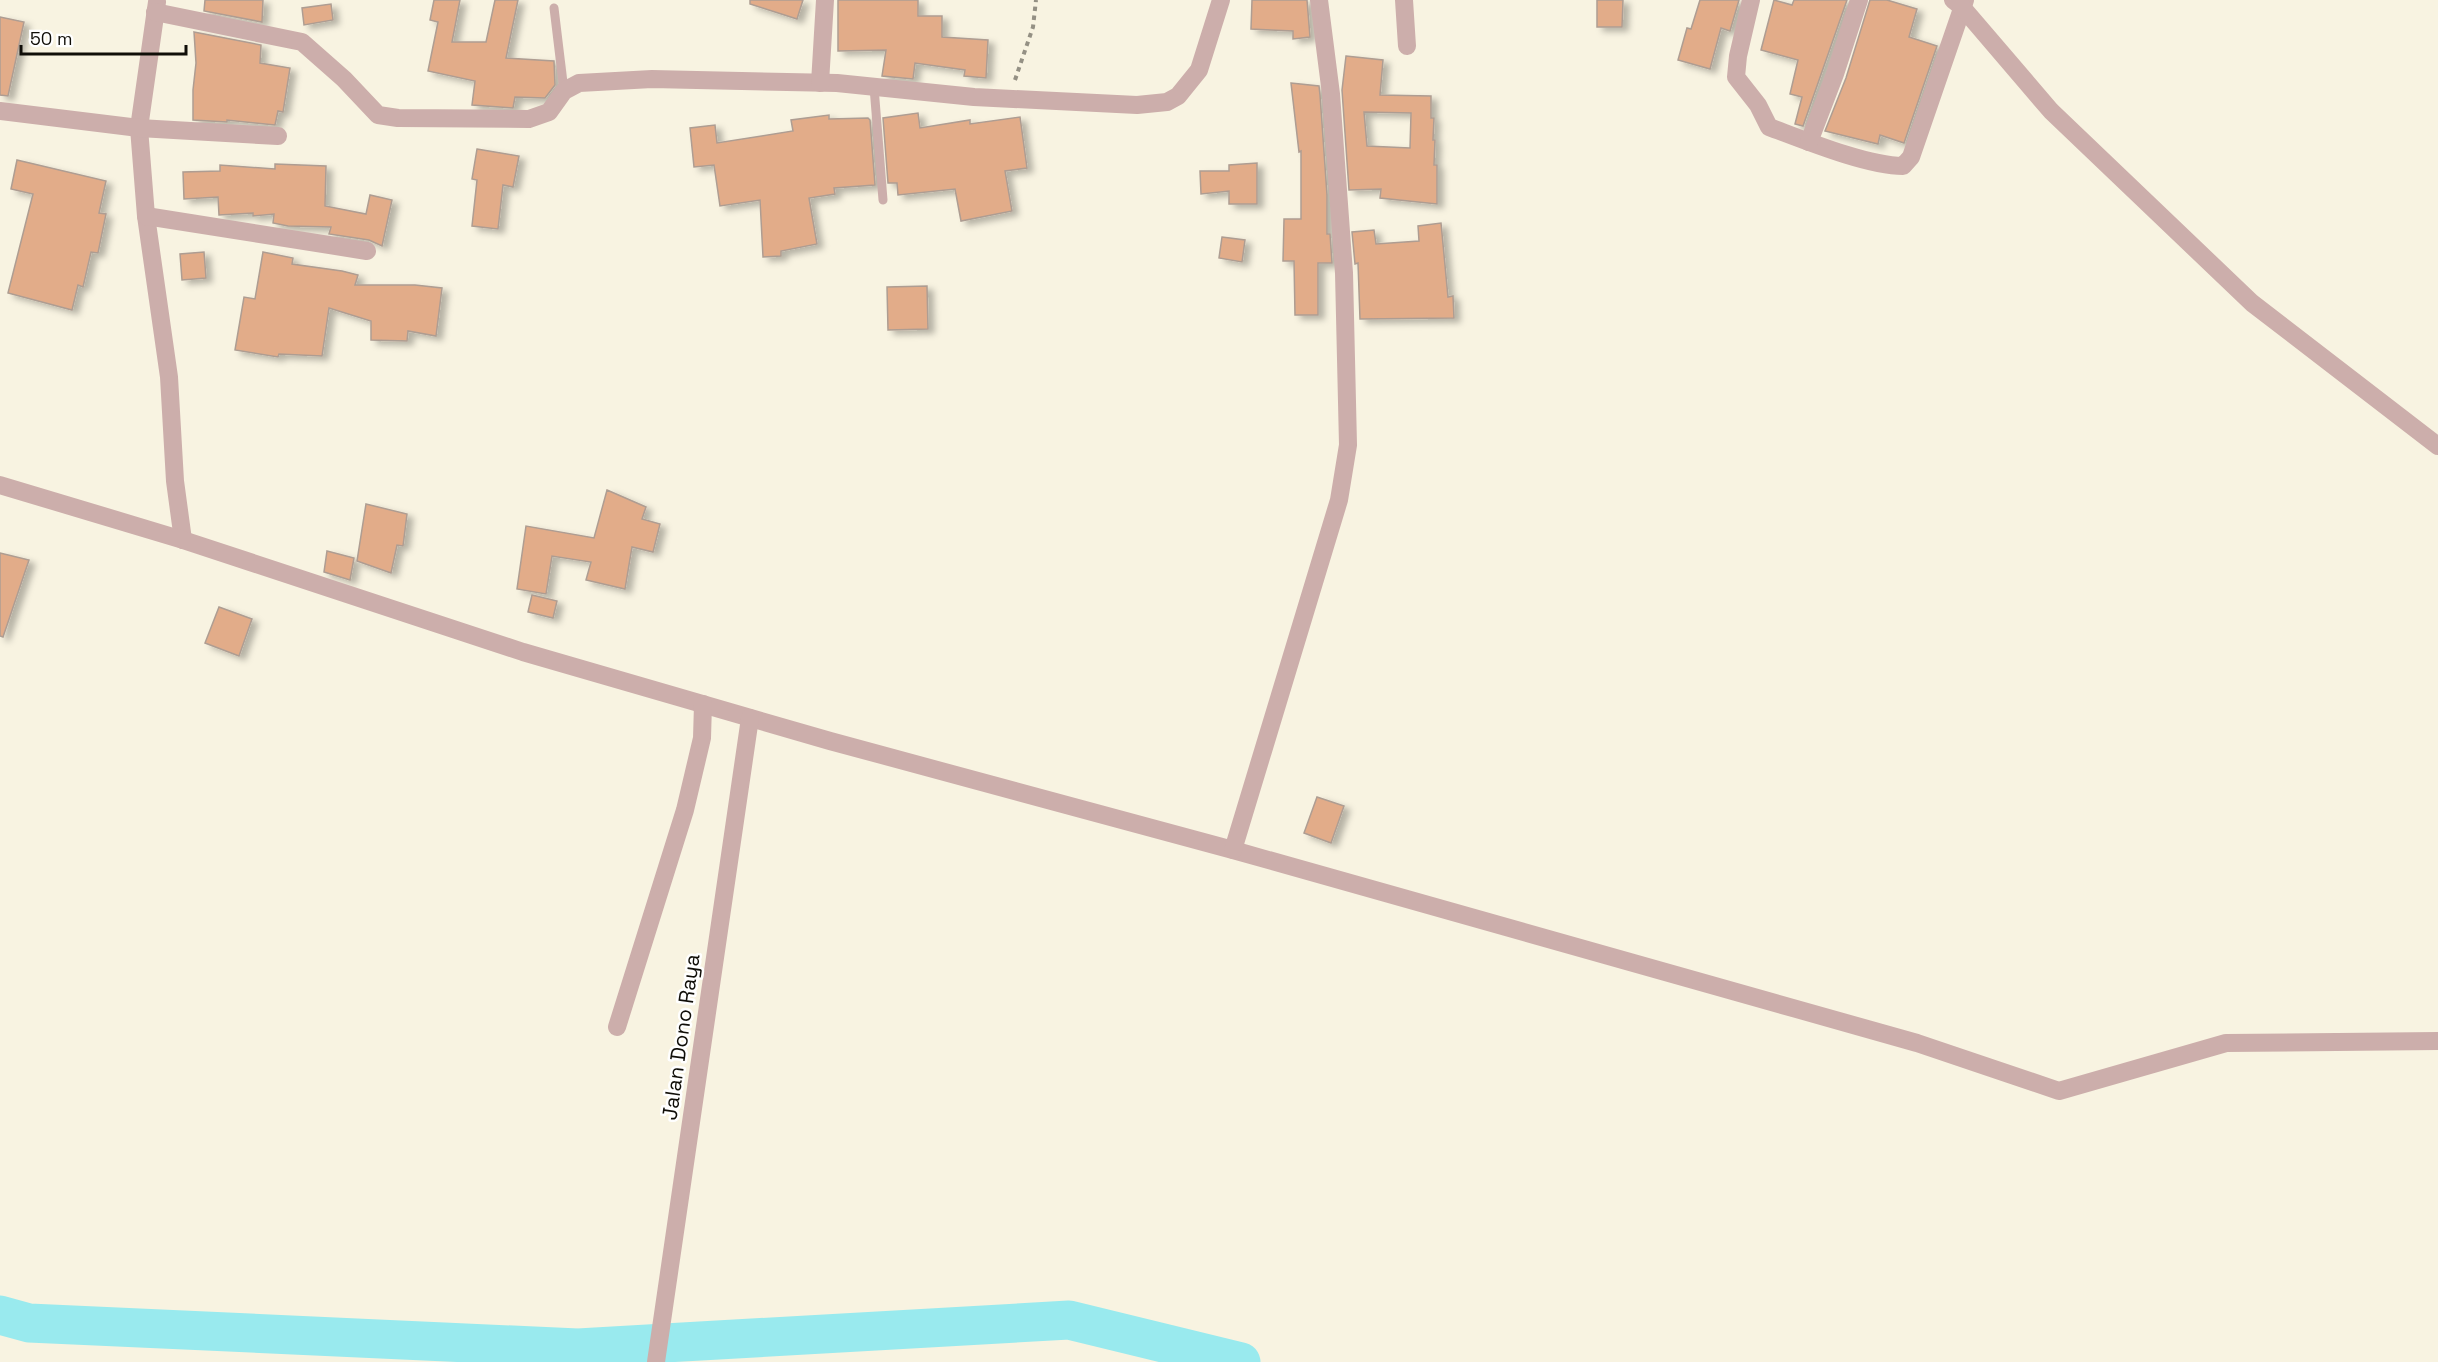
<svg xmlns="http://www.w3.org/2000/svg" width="2438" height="1362" font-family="'Space Grotesk',sans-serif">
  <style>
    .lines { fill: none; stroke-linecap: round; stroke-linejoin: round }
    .river { stroke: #99eaee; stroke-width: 39 }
    .building { fill: #e2ac89; stroke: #ae9d92; stroke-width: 1.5; fill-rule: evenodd; filter: url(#shadow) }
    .path { stroke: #949084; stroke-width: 4; stroke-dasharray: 4.5 4.5; stroke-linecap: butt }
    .lane { stroke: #ccaeab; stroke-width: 9 }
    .street { stroke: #ccaeab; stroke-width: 18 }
    .labels { text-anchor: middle; stroke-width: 5; stroke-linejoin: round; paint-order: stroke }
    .street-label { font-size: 21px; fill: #100e08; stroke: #fff }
  </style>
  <defs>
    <filter id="shadow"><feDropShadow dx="6" dy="4" stdDeviation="3" flood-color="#0004"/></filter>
  </defs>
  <rect width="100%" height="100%" fill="#f8f3e1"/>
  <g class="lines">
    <!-- river -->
    <path class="river" d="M0,1315L29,1323L578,1348L1069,1320L1241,1362"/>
  </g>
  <!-- building -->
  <g class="building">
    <path d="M205,0H263L262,22L204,11Z"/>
    <path d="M434,0H460L452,42H486L495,0H518L506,58L554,61L555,85L545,98L515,97L513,108L472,105L475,81L428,71L438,22L430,20Z"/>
    <path d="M750,0H803L797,19L750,4Z"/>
    <path d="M838,0H918V16H942V37L988,40L986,78L964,76L965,70L915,63L913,79L882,76L886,50L838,51Z"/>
    <path d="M1252,0H1307L1310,37L1293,39V31L1251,29Z"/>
    <path d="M1597,0H1623L1622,27H1597Z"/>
    <path d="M1700,0H1739L1730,31L1721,28L1710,69L1678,60L1687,28L1691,29Z"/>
    <path d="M1774,0L1792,5L1794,0H1847L1803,126L1795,124L1802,97L1790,94L1798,60L1761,50Z"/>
    <path d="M1870,0H1887L1917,9L1909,37L1937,46L1904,143L1880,135L1878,144L1825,131L1846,78Z"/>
    <path d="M331,4L333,20L304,25L302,8Z"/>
    <path d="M0,17L24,22L8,96L0,95Z"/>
    <path d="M194,32L261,45L260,63L290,68L283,112L278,111L275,125L227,120V122L193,120V90L196,63Z"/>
    <path d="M1346,56L1383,60L1380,95L1431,96V118H1434L1433,140H1435L1434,165H1437V204L1380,198L1381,189L1349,190L1342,90ZM1364,112L1411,113L1410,148L1367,146Z"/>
    <path d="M1291,83L1319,86L1320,95L1327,195V234H1330L1332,263H1318V315H1295L1294,261H1283L1284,219H1301V151L1299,152Z"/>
    <path d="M918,113L920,128L970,120V124L1020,117L1027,168L1005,171L1012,211L961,221L955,189L898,195L897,183H888L883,118Z"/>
    <path d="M829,115V119L868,118L870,120L875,185L834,188L835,194L809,198L817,244L781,251V256L763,257L760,200L720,206L714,165L694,167L690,128L715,125L717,143L793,131L791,120Z"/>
    <path d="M477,149L519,156L513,187L503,185L498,229L472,226L477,180L472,179Z"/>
    <path d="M17,160L106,181L99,213L106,214L98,253L91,252L83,287L78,285L72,310L8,293L33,194L11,189Z"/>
    <path d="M1257,163V204H1229V191L1201,194L1200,171H1229V165Z"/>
    <path d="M275,164L326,166L325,206L366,214L370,195L392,200L382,246L369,240L329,234L331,227L288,226L273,223L274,214L253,216V213L219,215L218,197L184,199L183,172L220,171V165L275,169Z"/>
    <path d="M1441,223L1448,297L1453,296L1454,318L1360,319L1358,263L1355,264L1352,232L1374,230L1376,244L1419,241L1418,226Z"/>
    <path d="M1222,237L1245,240L1242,262L1219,258Z"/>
    <path d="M204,252L206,278L182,280L180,254Z"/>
    <path d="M263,252L293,258L292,264L342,271L358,275L355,285H415L442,288L436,336L408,331L407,341L371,340V321L329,308L322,356L279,354L278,357L235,350L244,297L255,299Z"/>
    <path d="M927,286L928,329L888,330L887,287Z"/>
    <path d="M607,490L646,507L642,519L660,524L653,552L632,547L625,589L586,580L591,562L552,556L546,594L517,589L526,526L594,538Z"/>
    <path d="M366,504L407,514L403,546L397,545L391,573L357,561Z"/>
    <path d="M327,551L354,558L350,580L324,572Z"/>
    <path d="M0,553L29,560L3,637L0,636Z"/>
    <path d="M532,595L557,601L553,618L528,612Z"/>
    <path d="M219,607L252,619L239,656L205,643Z"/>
    <path d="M1317,797L1344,806L1331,843L1304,833Z"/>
  </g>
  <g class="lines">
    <!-- path -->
    <path class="path" d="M1015,80L1033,27L1036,0"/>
    <!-- lane -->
    <g class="lane">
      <path d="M554,8L564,91"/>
      <path d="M874,87L883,200"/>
    </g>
    <!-- street -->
    <g class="street">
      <path d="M1404,0L1407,46"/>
      <path d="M1751,0L1738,56L1736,77L1758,105L1769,127C1804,140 1867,166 1903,166L1911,157L1965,0"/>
      <path d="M1953,0L1962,7L2051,111L2252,303L2438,446"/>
      <path d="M157,2L139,128L146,216L169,377L175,481L183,540"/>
      <path d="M155,12L302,42L344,79L378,115L398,118L529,119L549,112L564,91L579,83L652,79L837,83L974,97L1137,105L1167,102L1178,96L1199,70L1221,0"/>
      <path d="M820,83L825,0"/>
      <path d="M0,111L139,128L278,136"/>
      <path d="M1809,142L1835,74L1859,0"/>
      <path d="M146,216L367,251"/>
      <path d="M0,485L183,540L523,652L830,741L1233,850L1917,1043L2059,1091L2226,1043L2438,1041"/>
      <path d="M1233,850L1339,500L1348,445L1344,273L1331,94L1319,0"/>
      <path d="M617,1027L685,810L702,738L703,704"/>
      <path d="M656,1362L750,718"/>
    </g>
  </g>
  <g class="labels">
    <!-- street labels -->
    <g class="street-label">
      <text transform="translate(681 1037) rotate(-82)" y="7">Jalan Dono Raya</text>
    </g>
  </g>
  <!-- scale -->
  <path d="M21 45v9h165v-9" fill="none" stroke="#100e08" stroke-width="3"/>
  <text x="30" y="45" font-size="18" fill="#100e08" stroke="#ffffff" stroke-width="4.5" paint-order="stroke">50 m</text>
</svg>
